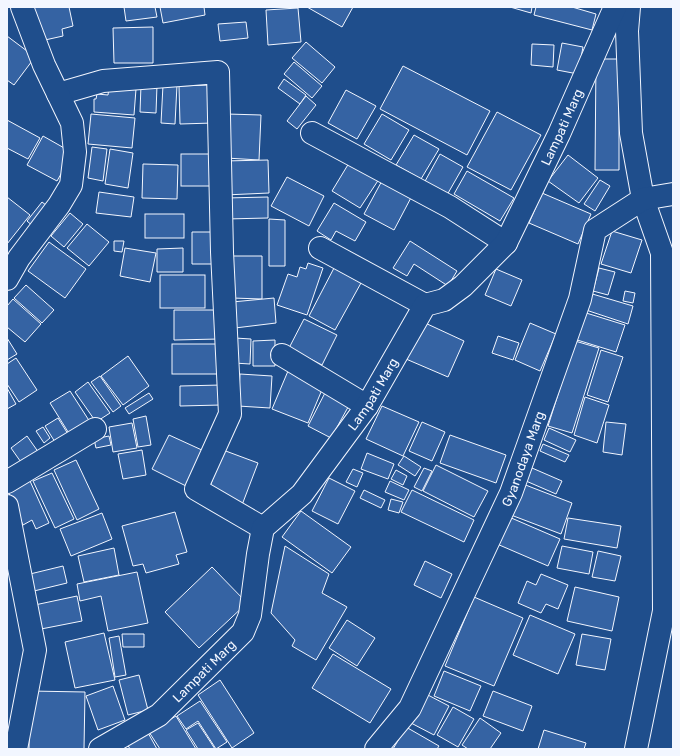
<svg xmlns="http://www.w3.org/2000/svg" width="680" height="756" font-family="Rubik,sans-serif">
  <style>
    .building { fill: #3563a3; stroke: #f2f6ff }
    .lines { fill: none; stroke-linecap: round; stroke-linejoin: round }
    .minor-casing { stroke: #f2f6ff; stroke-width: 24 }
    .minor { stroke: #1f4e8c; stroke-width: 22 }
    .labels { text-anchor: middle; stroke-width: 3; stroke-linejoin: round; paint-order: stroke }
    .street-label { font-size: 13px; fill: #f2f6ff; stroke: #1f4e8c }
  </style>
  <rect width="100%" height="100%" fill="#1f4e8c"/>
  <!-- building -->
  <g class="building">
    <path d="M29,7H69L73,26L62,29L63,36L36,42Z"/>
    <path d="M124,7H155L157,17L126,21Z"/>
    <path d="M160,7H204L205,15L163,23Z"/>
    <path d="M307,7H353L342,27Z"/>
    <path d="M510,7H532L531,13Z"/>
    <path d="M536,7H572L596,14L592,30L534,15Z"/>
    <path d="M298,8L301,42L268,45L266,10Z"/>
    <path d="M246,22L248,38L220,41L218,24Z"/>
    <path d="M153,27V63H114L113,28Z"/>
    <path d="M7,36L35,57L14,85L7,80Z"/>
    <path d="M306,42L335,67L322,83L292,58Z"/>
    <path d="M562,43L583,47L578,74L557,70Z"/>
    <path d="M532,44L554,45L553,67L531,65Z"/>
    <path d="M596,59H619V170H595Z"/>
    <path d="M294,62L322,86L312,98L284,74Z"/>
    <path d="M403,66L490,111L467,155L380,109Z"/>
    <path d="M284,79L306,95L300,104L278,88Z"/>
    <path d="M141,85H157L156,113L140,112Z"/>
    <path d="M163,85H177L175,124L161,123Z"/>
    <path d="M211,85L213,123L180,124L179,86Z"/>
    <path d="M109,87L136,89L134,115L94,112V99H96L97,94L108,95Z"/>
    <path d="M346,90L376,106L357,139L328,123Z"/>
    <path d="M306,96L316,105L297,129L287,121Z"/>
    <path d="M497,112L541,135L511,190L467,167Z"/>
    <path d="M91,114L135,118L132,148L88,144Z"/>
    <path d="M227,114L261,115L259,160L226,158Z"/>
    <path d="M382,114L409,130L391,160L364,144Z"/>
    <path d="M7,120L40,138L28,159L7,148Z"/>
    <path d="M414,135L439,149L421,179L396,165Z"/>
    <path d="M43,136L73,153L57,181L27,165Z"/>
    <path d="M92,147L107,149L103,181L88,178Z"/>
    <path d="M110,149L133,153L128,188L105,184Z"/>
    <rect x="181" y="154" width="36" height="32"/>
    <path d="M440,154L463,167L447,195L424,183Z"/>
    <path d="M568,155L598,178L579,203L548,181Z"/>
    <path d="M352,158L381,176L360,208L332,191Z"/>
    <path d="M268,160L269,193L225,195L224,161Z"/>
    <path d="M143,164L178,165L177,199L142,198Z"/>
    <path d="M467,171L514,198L500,221L454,194Z"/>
    <path d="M287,177L324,196L309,226L271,206Z"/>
    <path d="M384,177L414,192L394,230L364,214Z"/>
    <path d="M600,180L610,186L595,211L584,204Z"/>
    <path d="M99,192L134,197L131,217L96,213Z"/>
    <path d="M542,193L591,214L578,244L529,223Z"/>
    <path d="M7,197L30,215L7,244Z"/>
    <path d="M268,197V218L226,219L225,198Z"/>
    <path d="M42,202L51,209L35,228L27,221Z"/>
    <path d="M334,203L366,222L355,241L336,231L331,240L317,231Z"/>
    <path d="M70,213L83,224L64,247L51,236Z"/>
    <rect x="145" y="214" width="39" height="24"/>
    <path d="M269,219L285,220V266H269Z"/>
    <path d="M87,224L109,242L89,266L67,248Z"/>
    <path d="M612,231L642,240L631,273L601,264Z"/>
    <path d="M192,232H214L215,264H192Z"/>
    <path d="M114,241H124L122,252L114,251Z"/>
    <path d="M410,241L457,271L448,286L414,264L407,276L393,268Z"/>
    <path d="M49,242L86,269L65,298L28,271Z"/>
    <path d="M125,248L156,253L150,282L120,276Z"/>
    <path d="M183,248V272H157V249Z"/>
    <path d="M233,256H262V299L232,298Z"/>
    <path d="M308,263L323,268L307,315L277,305L288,274L297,277L300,267L306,269Z"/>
    <path d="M334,268L361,283L335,330L309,316Z"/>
    <path d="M599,268L615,272L608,295L593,291Z"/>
    <path d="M496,269L522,280L511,306L485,295Z"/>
    <rect x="160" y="275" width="45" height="33"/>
    <path d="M26,285L54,310L42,323L14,298Z"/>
    <path d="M625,291L635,293L633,303L623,301Z"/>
    <path d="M589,293L633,306L628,324L583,309Z"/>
    <path d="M274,298L276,323L235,328L232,302Z"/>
    <path d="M13,299L41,324L25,342L7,327V306Z"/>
    <path d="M174,310H218L219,339L174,340Z"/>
    <path d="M583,312L625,325L616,352L574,339Z"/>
    <path d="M304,319L337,335L322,365L289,348Z"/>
    <path d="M423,322L464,341L448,377L406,359Z"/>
    <path d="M530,323L556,334L540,371L515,360Z"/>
    <path d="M498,336L519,343L513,360L492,353Z"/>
    <path d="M7,338L17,354L7,360Z"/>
    <path d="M235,338L251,339L250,364L234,363Z"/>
    <path d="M275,340V366H253V341Z"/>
    <path d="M575,341L599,348L572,433L548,426Z"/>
    <rect x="172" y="344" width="47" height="30"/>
    <path d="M601,350L623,357L608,402L587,395Z"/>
    <path d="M128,356L149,386L123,405L101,376Z"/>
    <path d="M16,358L37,390L19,402L7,384V364Z"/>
    <path d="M288,371L324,385L308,423L272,409Z"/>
    <path d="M240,374L272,376L270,408L238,406Z"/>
    <path d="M100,376L121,406L113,412L91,382Z"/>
    <path d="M88,382L110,413L96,422L75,392Z"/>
    <path d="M221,385V405L180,406V386Z"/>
    <path d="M328,387L352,400L331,438L308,426Z"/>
    <path d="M7,388L16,404L7,409Z"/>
    <path d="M70,391L90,422L70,435L50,403Z"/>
    <path d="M149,393L153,399L129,414L125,408Z"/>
    <path d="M585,397L609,405L597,443L574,435Z"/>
    <path d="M382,406L419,422L403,456L366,439Z"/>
    <path d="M146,416L151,445L138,447L133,419Z"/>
    <path d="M58,418L68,434L55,442L45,426Z"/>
    <path d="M422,422L445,432L432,461L409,451Z"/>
    <path d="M606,422L626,424L622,455L603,452Z"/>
    <path d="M132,423L137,448L113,452L109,427Z"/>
    <path d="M43,427L50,438L44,443L36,431Z"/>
    <path d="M549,428L576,440L570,452L544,440Z"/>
    <path d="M169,435L204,451L186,486L152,469Z"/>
    <path d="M450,435L506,455L496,483L440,463Z"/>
    <path d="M27,436L39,453L23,465L11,448Z"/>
    <path d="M109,436L111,445L96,448L94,439Z"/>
    <path d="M543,444L569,455L565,462L540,451Z"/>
    <path d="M142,450L146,475L123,479L118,454Z"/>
    <path d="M223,450L258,463L242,505L208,492Z"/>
    <path d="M367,453L394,464L388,479L361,469Z"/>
    <path d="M404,456L421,467L415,476L398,465Z"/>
    <path d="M76,460L99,509L77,520L54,470Z"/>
    <path d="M436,465L488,491L474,517L423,491Z"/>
    <path d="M424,468L432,471L422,491L414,487Z"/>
    <path d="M532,468L562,481L556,494L526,481Z"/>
    <path d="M353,469L363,473L357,487L346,482Z"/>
    <path d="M396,470L407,476L403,485L391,479Z"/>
    <path d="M52,473L74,519L55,528L33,481Z"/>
    <path d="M329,478L355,491L338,524L312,511Z"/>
    <path d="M30,481L49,523L36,529L32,520L23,525L8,491Z"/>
    <path d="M390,481L409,490L404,500L385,492Z"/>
    <path d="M523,484L572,503L561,534L511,515Z"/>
    <path d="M364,490L385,500L381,508L360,498Z"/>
    <path d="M412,490L474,520L464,542L401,512Z"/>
    <path d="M391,499L403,502L399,513L388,510Z"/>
    <path d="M301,511L351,547L332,573L282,537Z"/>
    <path d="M175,512L187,552L176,555L179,564L146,573L143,564L133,566L122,526Z"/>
    <path d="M102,513L112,539L71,556L60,529Z"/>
    <path d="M509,517L560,539L548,566L497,544Z"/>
    <path d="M568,518L621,526L617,548L564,539Z"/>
    <path d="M285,546L329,574L322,593L347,607L316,660L292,646L295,640L271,613Z"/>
    <path d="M562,546L593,552L589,574L557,568Z"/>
    <path d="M114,548L119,575L84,582L78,556Z"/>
    <path d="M598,551L621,556L615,581L592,577Z"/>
    <path d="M425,561L452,574L441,598L414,585Z"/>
    <path d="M63,566L67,583L34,591L30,574Z"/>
    <path d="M212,567L247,603L199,648L165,612Z"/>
    <path d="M137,572L148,623L108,631L101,596L80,601L77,584Z"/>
    <path d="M541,574L568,585L558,609L546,604L541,613L518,603L527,581L536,585Z"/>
    <path d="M575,587L619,597L612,631L567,621Z"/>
    <path d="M77,596L82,621L36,630L30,606Z"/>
    <path d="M474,597L523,618L494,686L445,666Z"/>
    <path d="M530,615L575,634L558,674L513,655Z"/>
    <path d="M347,620L375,638L357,666L329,648Z"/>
    <path d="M104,633L115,680L75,688L65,642Z"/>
    <path d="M122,634H144V647H123Z"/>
    <path d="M582,634L611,639L605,670L576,665Z"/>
    <path d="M119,636L126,675L115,677L109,638Z"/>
    <path d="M333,654L391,689L370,723L312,688Z"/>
    <path d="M444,671L481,686L470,711L434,696Z"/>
    <path d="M139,675L148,710L128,715L119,680Z"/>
    <path d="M220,680L254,733L232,748L198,695Z"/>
    <path d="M113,686L125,720L98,730L86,696Z"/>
    <path d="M30,691L85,692L84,749H29Z"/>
    <path d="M493,691L532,706L523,731L483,716Z"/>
    <path d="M426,694L449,706L434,735L411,723Z"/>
    <path d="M200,701L227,742L216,749L198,721L186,729L177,716Z"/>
    <path d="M453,707L474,719L458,747L437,735Z"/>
    <path d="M176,716L196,749H160L149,732Z"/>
    <path d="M480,718L501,733L490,749H468L462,745Z"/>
    <path d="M198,723L215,749H198L186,730Z"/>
    <path d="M406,727L439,746L437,749H393Z"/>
    <path d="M544,730L586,743L584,749H538Z"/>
    <path d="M147,731L157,749H130L126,742Z"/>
  </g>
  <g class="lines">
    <!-- minor casing -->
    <g class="minor-casing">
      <g id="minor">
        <path d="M629,7L627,31L631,133L643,199L662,253L664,611L636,749"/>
        <path d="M58,94L103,81L218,72L222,252L230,414L196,489L263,528"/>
        <path d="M312,133L450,207L506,243"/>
        <path d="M320,248L425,305"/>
        <path d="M7,279L19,258L59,205L71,185L75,152L72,123L44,65L22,7"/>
        <path d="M282,355L367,406"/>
        <path d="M7,482L95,429"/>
        <path d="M7,506L35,650L16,749"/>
        <path id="s1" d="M100,749L159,715L243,632L250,615L258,554L263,528L302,494L367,406L425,305L444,300L463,286L506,243L559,134L615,7"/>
        <path id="s2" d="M376,749L410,708L511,493L580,299L595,230L643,199L673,194"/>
      </g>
    </g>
    <!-- minor -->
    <use href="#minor" class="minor"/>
  </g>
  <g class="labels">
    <!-- street labels -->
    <g class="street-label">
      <text dy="5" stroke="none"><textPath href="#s1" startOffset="803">Lampati Marg</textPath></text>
      <text dy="5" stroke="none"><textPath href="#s1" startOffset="467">Lampati Marg</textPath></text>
      <text dy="5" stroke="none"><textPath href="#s2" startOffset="327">Gyanodaya Marg</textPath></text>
      <text dy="5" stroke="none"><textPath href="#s1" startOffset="131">Lampati Marg</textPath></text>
    </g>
  </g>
  <!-- border -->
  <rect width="680" height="756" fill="none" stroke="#f2f6ff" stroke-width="16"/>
</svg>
